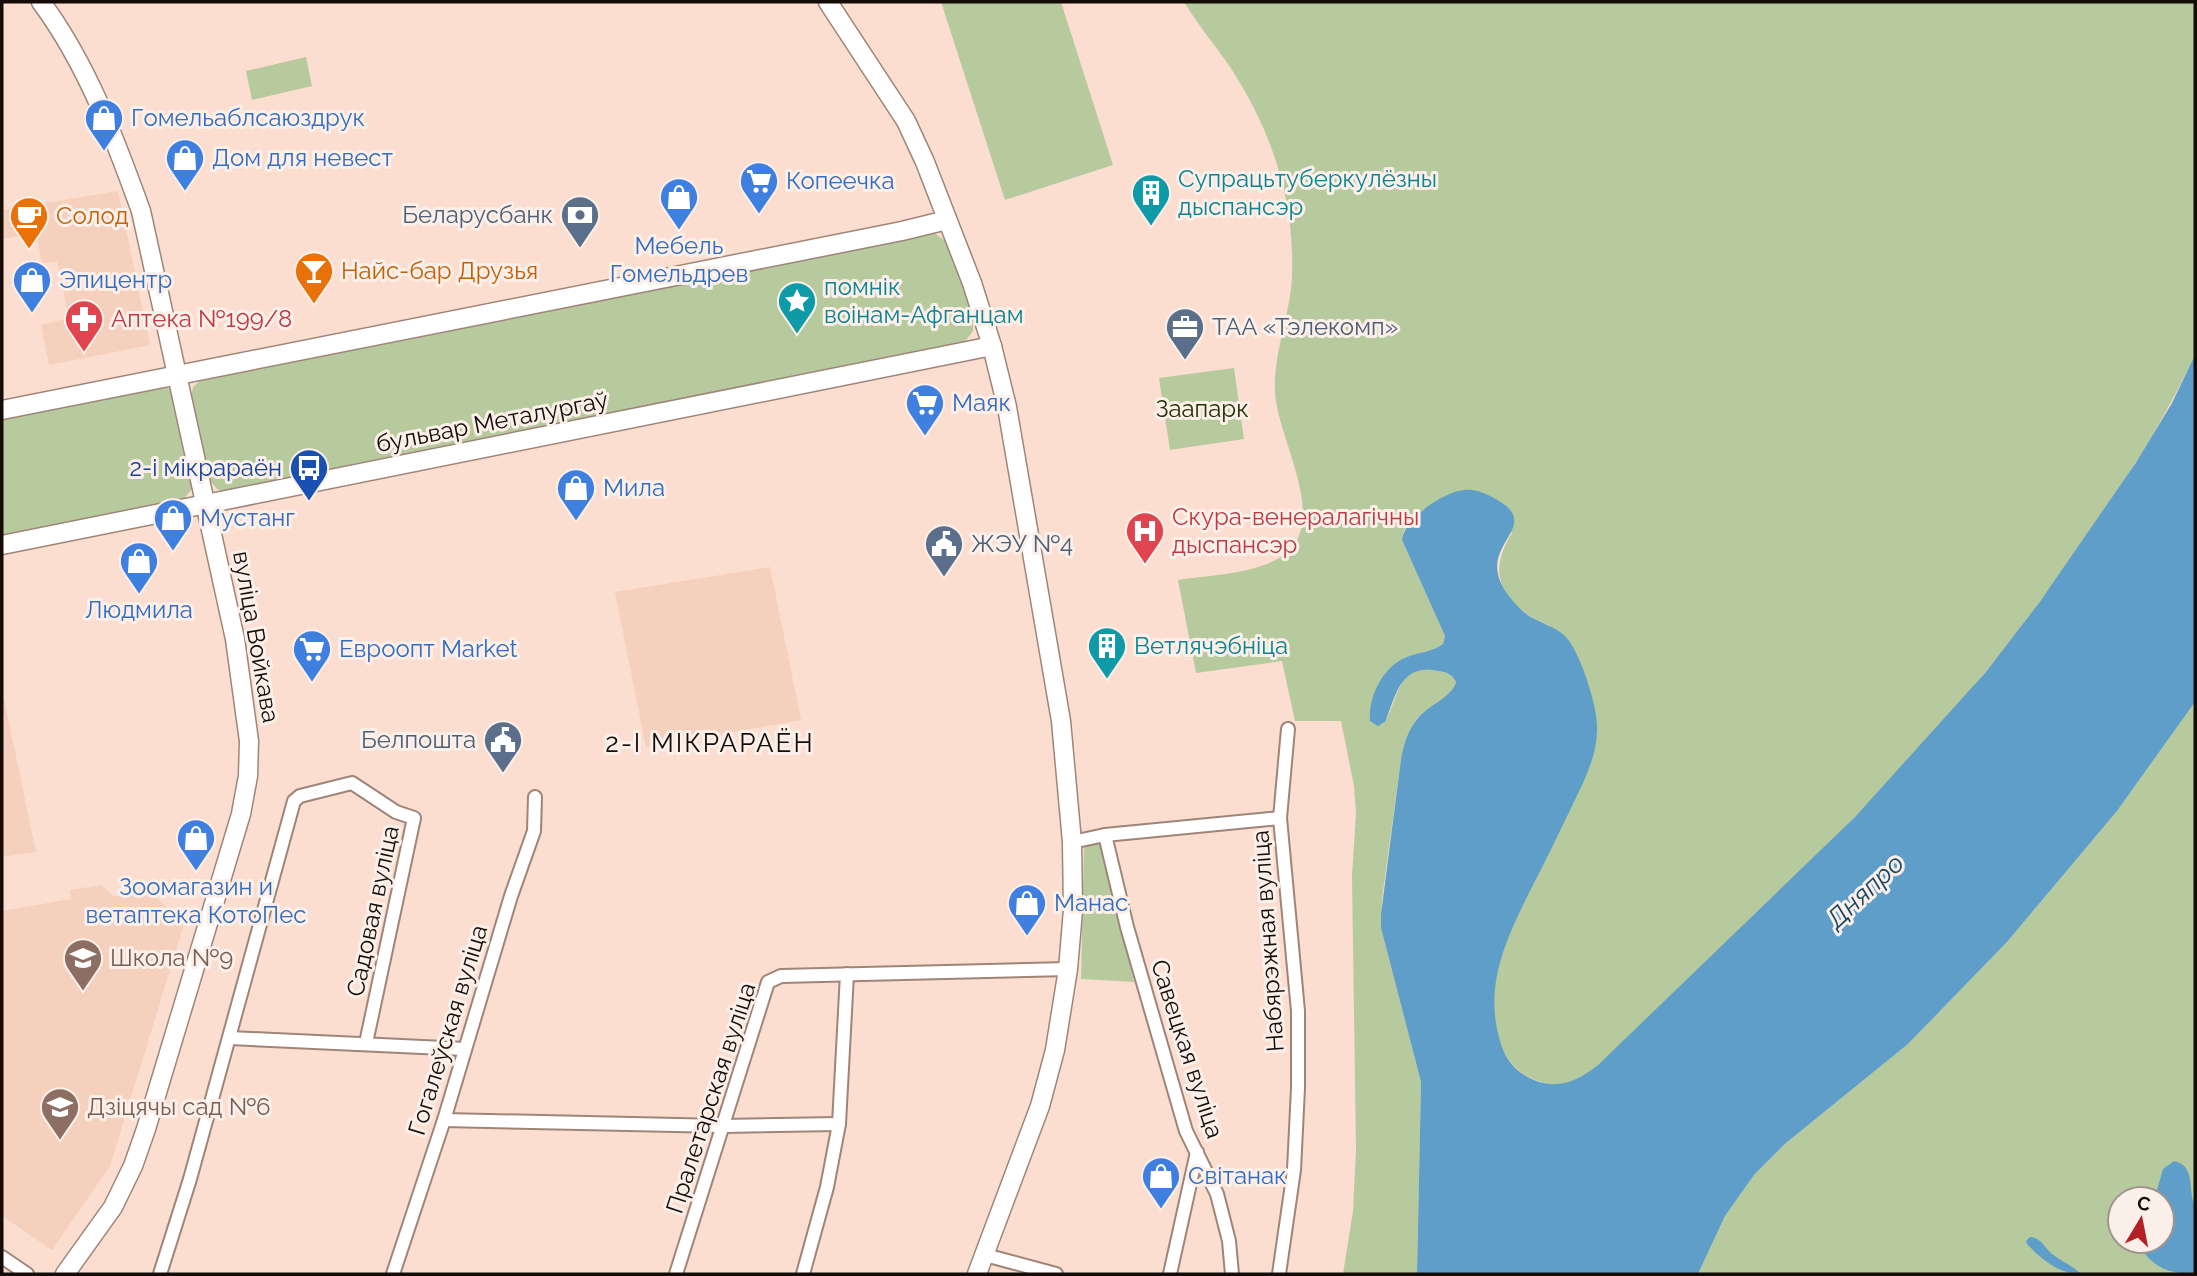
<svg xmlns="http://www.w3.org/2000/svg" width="2197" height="1276" font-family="Raleway,sans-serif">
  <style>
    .built { fill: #f4d0bd }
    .green { fill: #b6ca9e; fill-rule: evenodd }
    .water { fill: #5f9ec8 }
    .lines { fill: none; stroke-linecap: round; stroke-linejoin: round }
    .minor-casing { stroke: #9f8578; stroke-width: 16 }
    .secondary-casing { stroke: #9f8578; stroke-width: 21 }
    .minor { stroke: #fff; stroke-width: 12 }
    .secondary { stroke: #fff; stroke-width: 18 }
    .labels { text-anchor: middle; stroke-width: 6; stroke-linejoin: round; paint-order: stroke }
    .shop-label { font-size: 24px; fill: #366cbe; stroke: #fbf0e9; text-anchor: start }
    .culture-label { font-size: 24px; fill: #0d838f; stroke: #fbf0e9; text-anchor: start }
    .service-label { font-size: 24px; fill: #4e5e75; stroke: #fbf0e9; text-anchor: end }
    .food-label { font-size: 24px; fill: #c56008; stroke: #fbf0e9; text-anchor: start }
    .health-label { font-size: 24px; fill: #be3a42; stroke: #fbf0e9; text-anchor: start }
    .park-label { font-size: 24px; fill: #223204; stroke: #fbf0e9 }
    .street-label { font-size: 24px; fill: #150c07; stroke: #fbf0e9 }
    .transit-label { font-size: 24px; fill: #164399; stroke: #fbf0e9; text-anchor: end }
    .education-label { font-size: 24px; fill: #785e54; stroke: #fbf0e9; text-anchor: start }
    .neighbourhood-label { font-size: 26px; letter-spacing: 2px; fill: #150c07; stroke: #fbf0e9 }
    .water-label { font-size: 26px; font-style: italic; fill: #154664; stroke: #fbf0e9 }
  </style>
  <rect width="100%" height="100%" fill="#fbdecf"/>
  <!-- built -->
  <g class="built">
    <path d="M118,191L150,345L49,365L41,325L69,318L57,261L42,263L36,233L2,239V210Z"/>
    <path d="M770,567L801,720L646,747L615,592Z"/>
    <path d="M2,689L36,852L2,857Z"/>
    <path d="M101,885L113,896L152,893L184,924L110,1166L52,1250L2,1216V911L71,899L70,890Z"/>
  </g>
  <!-- green -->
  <g class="green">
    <path d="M941,2H1061L1113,165L1005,200Z"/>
    <path d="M1184,2H2195V355C2153,443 2097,525 2039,603C1934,746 1805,869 1677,991C1652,1015 1597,1077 1565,1084C1554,1087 1543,1083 1533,1079C1504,1066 1494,1036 1493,1005C1492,967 1511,931 1524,896C1544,842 1564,789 1583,735C1587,726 1594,713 1593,704C1593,697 1578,656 1574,650C1569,643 1559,633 1551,627C1545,622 1536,620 1530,616C1495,592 1491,567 1512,533L1449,495C1431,506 1404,517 1402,540L1445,636L1443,644C1435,650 1426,651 1417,654C1391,660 1381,678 1373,702L1382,725C1400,703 1394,661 1438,671C1446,672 1452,674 1456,682C1452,697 1429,705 1419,717C1408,729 1404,743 1401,759L1382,899L1381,928L1421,1082L1417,1274H1343L1353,1211L1356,1150L1352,876L1356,813L1354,786L1341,721H1295L1282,661L1196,673L1178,580C1210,575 1272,574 1293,546C1322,508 1278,437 1275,393C1273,354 1290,316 1292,277C1295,200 1272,131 1230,67C1215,45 1198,25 1184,2Z"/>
    <path d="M306,57L312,86L252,100L246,71Z"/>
    <path d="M933,232L947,242L973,314V331L963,344L229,493L217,489L207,477L191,397L193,387L203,378Z"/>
    <path d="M1234,368L1244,439L1170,450L1159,378Z"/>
    <path d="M162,386L174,391L193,488L181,502L2,538V416Z"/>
    <path d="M2195,702V1274H1698L1725,1216L1754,1175L1786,1143L1908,1044L2007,942L2117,811ZM2120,1199H2162V1241H2120Z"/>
    <path d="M1103,843L1134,982L1081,979L1084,845Z"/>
  </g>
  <!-- water -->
  <g class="water">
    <path d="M2195,355V702L2117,811L2007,942L1908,1044L1786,1143L1754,1175L1725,1216L1698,1274H1417L1421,1082L1381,928V914L1401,759C1404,743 1408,729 1419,717C1429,705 1452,697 1456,682C1452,674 1446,672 1438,671C1400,663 1396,696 1385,722L1378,726L1370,721C1368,697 1383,666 1407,657C1419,652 1432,652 1443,644L1445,636L1402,540C1404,519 1443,492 1464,490C1473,489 1482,492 1490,496C1544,522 1490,539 1498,574C1501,590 1517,607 1529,616C1541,623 1556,627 1566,637C1580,652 1597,705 1597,726C1598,755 1584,781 1572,806C1559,833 1546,860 1532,887C1508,935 1484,983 1499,1037C1504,1058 1514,1071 1534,1080C1559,1090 1577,1081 1597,1066L1855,817L1985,673L2039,603L2135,464L2172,403Z"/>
    <path d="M2174,1161C2197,1166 2187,1191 2195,1206V1274C2168,1274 2151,1267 2138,1243L2162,1241V1238L2169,1236C2179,1218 2161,1205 2157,1190L2163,1169Z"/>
    <path d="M2030,1237C2041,1238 2044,1247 2052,1254C2062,1262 2072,1265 2081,1274C2060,1274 2042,1260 2027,1244L2026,1241Z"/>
  </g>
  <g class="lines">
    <!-- minor casing -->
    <g class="minor-casing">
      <g id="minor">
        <path d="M1105,835L1127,927L1186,1131L1217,1194L1229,1241L1232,1274"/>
        <path d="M1072,842L1105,835L1280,818"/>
        <path d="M230,1038L465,1049"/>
        <path d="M444,1120L723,1126L839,1124"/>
        <path d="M985,1255L1056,1274"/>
        <path d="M2,1257L27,1274"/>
        <path d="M160,1274L190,1179L294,801L300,796L352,783L396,812L414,818L366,1043"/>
        <path d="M393,1274L444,1120L511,896L534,831L535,797"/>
        <path d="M676,1274L768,982L781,976L1068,969"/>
        <path d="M803,1274L827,1187L839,1124L847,974"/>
        <path d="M1170,1274L1197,1152"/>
        <path d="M1279,1274L1294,1170L1298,1088V1011L1280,818L1288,729"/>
      </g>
    </g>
    <!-- secondary casing -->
    <g class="secondary-casing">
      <g id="secondary">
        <path d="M41,2C87,64 115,139 141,211L235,639L249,741L248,776L241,814L146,1129L133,1166L113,1207L65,1274"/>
        <path d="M828,2L906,121L925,162L972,283L992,346L1007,407L1061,721L1072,842L1073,910L1068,969L1055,1050L1040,1106L977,1274"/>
        <path d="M2,410L902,231L947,220"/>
        <path d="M2,545L992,346"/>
      </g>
    </g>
    <!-- minor -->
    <use href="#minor" class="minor"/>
    <!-- secondary -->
    <use href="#secondary" class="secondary"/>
  </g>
  <!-- icons -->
  <defs>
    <g id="shop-pin" transform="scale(2.0125)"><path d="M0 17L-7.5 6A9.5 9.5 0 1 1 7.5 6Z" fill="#3f7fe0" stroke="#fbf0e9"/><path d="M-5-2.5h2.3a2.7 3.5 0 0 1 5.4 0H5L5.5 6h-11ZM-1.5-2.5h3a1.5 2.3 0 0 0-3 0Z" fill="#fff"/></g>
    <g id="supermarket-pin" transform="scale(2.0125)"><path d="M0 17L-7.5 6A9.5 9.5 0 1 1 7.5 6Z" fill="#3f7fe0" stroke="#fbf0e9"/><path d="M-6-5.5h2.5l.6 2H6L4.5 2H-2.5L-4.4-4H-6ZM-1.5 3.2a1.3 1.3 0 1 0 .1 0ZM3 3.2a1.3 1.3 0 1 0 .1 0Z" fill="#fff"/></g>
    <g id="building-pin" transform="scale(2.0125)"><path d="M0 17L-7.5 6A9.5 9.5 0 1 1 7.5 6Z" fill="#0f9aa8" stroke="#fbf0e9"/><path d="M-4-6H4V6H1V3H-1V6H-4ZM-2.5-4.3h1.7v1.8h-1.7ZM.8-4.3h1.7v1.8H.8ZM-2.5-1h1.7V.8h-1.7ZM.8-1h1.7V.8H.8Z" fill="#fff"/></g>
    <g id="bank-pin" transform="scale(2.0125)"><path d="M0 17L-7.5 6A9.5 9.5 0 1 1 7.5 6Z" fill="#5c6f8a" stroke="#fbf0e9"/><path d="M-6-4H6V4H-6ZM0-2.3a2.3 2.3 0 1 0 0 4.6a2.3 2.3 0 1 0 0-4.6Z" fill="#fff"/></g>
    <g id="cafe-pin" transform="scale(2.0125)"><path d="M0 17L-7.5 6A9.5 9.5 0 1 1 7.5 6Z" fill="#e8710a" stroke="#fbf0e9"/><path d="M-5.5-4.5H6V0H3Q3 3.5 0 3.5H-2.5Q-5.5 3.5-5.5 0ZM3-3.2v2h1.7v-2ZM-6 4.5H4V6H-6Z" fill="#fff"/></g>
    <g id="bar-pin" transform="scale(2.0125)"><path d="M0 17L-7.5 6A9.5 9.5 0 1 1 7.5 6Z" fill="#e8710a" stroke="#fbf0e9"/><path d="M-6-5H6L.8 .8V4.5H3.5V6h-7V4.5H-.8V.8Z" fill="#fff"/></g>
    <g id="sight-pin" transform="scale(2.0125)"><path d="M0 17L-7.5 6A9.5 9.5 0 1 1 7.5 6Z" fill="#0f9aa8" stroke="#fbf0e9"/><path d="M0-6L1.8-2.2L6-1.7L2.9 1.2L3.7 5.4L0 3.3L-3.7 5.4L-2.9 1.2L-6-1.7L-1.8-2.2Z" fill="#fff"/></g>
    <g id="pharmacy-pin" transform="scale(2.0125)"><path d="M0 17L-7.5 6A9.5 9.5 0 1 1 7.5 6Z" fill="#e0444e" stroke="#fbf0e9"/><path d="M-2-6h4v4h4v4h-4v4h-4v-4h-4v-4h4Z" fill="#fff"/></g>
    <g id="office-pin" transform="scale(2.0125)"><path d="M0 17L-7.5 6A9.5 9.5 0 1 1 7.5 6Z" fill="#5c6f8a" stroke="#fbf0e9"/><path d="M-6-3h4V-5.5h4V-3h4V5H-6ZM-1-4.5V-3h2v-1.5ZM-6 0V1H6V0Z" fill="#fff"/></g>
    <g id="bus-pin" transform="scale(2.0125)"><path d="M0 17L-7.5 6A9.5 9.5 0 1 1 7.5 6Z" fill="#1a4fb4" stroke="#fbf0e9"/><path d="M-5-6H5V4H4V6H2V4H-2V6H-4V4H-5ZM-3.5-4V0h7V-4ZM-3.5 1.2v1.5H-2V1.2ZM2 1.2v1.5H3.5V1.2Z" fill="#fff"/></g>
    <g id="hospital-pin" transform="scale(2.0125)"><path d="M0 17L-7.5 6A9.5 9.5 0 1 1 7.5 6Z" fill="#e0444e" stroke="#fbf0e9"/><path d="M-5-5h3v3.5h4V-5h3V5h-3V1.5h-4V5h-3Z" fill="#fff"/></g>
    <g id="civic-pin" transform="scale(2.0125)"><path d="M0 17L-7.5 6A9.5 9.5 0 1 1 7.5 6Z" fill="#5c6f8a" stroke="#fbf0e9"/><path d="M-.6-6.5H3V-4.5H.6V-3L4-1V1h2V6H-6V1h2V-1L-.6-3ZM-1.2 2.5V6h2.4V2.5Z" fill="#fff"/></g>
    <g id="school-pin" transform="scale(2.0125)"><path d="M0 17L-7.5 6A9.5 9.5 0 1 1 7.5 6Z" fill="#8d6e63" stroke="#fbf0e9"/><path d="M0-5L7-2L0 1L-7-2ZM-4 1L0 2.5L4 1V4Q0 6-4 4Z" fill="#fff"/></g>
  </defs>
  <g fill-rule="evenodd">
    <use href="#shop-pin" x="104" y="118"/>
    <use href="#shop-pin" x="185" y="158"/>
    <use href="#supermarket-pin" x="759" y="181"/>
    <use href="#building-pin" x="1151" y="193"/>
    <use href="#shop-pin" x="679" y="197"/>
    <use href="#bank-pin" x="580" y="215"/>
    <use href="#cafe-pin" x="29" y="216"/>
    <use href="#bar-pin" x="314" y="271"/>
    <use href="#shop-pin" x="32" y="280"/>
    <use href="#sight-pin" x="797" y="301"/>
    <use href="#pharmacy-pin" x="84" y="319"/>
    <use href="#office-pin" x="1185" y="327"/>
    <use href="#supermarket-pin" x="925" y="403"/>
    <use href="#bus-pin" x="309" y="468"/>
    <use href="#shop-pin" x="576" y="488"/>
    <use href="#shop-pin" x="173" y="518"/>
    <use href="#hospital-pin" x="1145" y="531"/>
    <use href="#civic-pin" x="944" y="544"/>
    <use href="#shop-pin" x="139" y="561"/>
    <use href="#building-pin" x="1107" y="646"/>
    <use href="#supermarket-pin" x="312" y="649"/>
    <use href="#civic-pin" x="503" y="740"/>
    <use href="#shop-pin" x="196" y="838"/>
    <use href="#shop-pin" x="1027" y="903"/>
    <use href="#school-pin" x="83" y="958"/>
    <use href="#school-pin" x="60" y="1107"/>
    <use href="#shop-pin" x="1161" y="1176"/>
  </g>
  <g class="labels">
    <!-- shop labels -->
    <g class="shop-label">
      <text x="131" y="126">Гомельаблсаюздрук</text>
      <text x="212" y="166">Дом для невест</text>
      <text x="786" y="189">Копеечка</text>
      <text x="679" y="254" text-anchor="middle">Мебель<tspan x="679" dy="28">Гомельдрев</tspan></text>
      <text x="59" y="288">Эпицентр</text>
      <text x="952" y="411">Маяк</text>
      <text x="603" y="496">Мила</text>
      <text x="200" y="526">Мустанг</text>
      <text x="139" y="618" text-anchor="middle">Людмила</text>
      <text x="339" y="657">Евроопт Market</text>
      <text x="196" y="895" text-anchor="middle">Зоомагазин и<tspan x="196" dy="28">ветаптека КотоПес</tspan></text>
      <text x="1054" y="911">Манас</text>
      <text x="1188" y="1184">Світанак</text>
    </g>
    <!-- culture labels -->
    <g class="culture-label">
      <text x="1178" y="187">Супрацьтуберкулёзны<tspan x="1178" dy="28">дыспансэр</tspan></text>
      <text x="824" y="295">помнік<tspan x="824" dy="28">воінам-Афганцам</tspan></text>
      <text x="1134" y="654">Ветлячэбніца</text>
    </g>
    <!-- service labels -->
    <g class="service-label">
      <text x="553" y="223">Беларусбанк</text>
      <text x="1212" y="335" text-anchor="start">ТАА «Тэлекомп»</text>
      <text x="971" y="552" text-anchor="start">ЖЭУ №4</text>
      <text x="476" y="748">Белпошта</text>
    </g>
    <!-- food labels -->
    <g class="food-label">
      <text x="56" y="224">Солод</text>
      <text x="341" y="279">Найс-бар Друзья</text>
    </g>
    <!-- health labels -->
    <g class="health-label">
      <text x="111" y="327">Аптека №199/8</text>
      <text x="1172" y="525">Скура-венералагічны<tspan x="1172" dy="28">дыспансэр</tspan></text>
    </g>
    <!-- park labels -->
    <g class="park-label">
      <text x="1202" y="417">Заапарк</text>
    </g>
    <!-- street labels -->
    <g class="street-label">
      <text transform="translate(492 422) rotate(-11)" y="8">бульвар Металургаў</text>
      <text transform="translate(256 637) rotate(80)" y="8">вуліца Войкава</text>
      <text transform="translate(373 911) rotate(-78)" y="8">Садовая вуліца</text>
      <text transform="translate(1268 941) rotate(-94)" y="8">Набярэжная вуліца</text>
      <text transform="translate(448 1030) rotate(-73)" y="8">Гогалеўская вуліца</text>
      <text transform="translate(1187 1049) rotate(72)" y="8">Савецкая вуліца</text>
      <text transform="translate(711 1098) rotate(-72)" y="8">Пралетарская вуліца</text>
    </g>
    <!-- transit labels -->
    <g class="transit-label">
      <text x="282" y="476">2-і мікрараён</text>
    </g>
    <!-- education labels -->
    <g class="education-label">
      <text x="110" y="966">Школа №9</text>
      <text x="87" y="1115">Дзіцячы сад №6</text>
    </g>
    <!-- neighbourhood labels -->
    <g class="neighbourhood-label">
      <text x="710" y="752">2-І МІКРАРАЁН</text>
    </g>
    <!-- water labels -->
    <g class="water-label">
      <text transform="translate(1865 891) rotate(-43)" y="9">Дняпро</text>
    </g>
  </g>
  <!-- border -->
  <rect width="2197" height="1276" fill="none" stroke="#150c07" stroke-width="7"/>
  <!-- north arrow -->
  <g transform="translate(2141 1220) rotate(10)"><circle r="33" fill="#fbf0e9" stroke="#9f958f" stroke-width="2"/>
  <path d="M0-5L12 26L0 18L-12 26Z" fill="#b12025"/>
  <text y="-10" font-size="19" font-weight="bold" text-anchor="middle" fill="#150c07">С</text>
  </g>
</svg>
